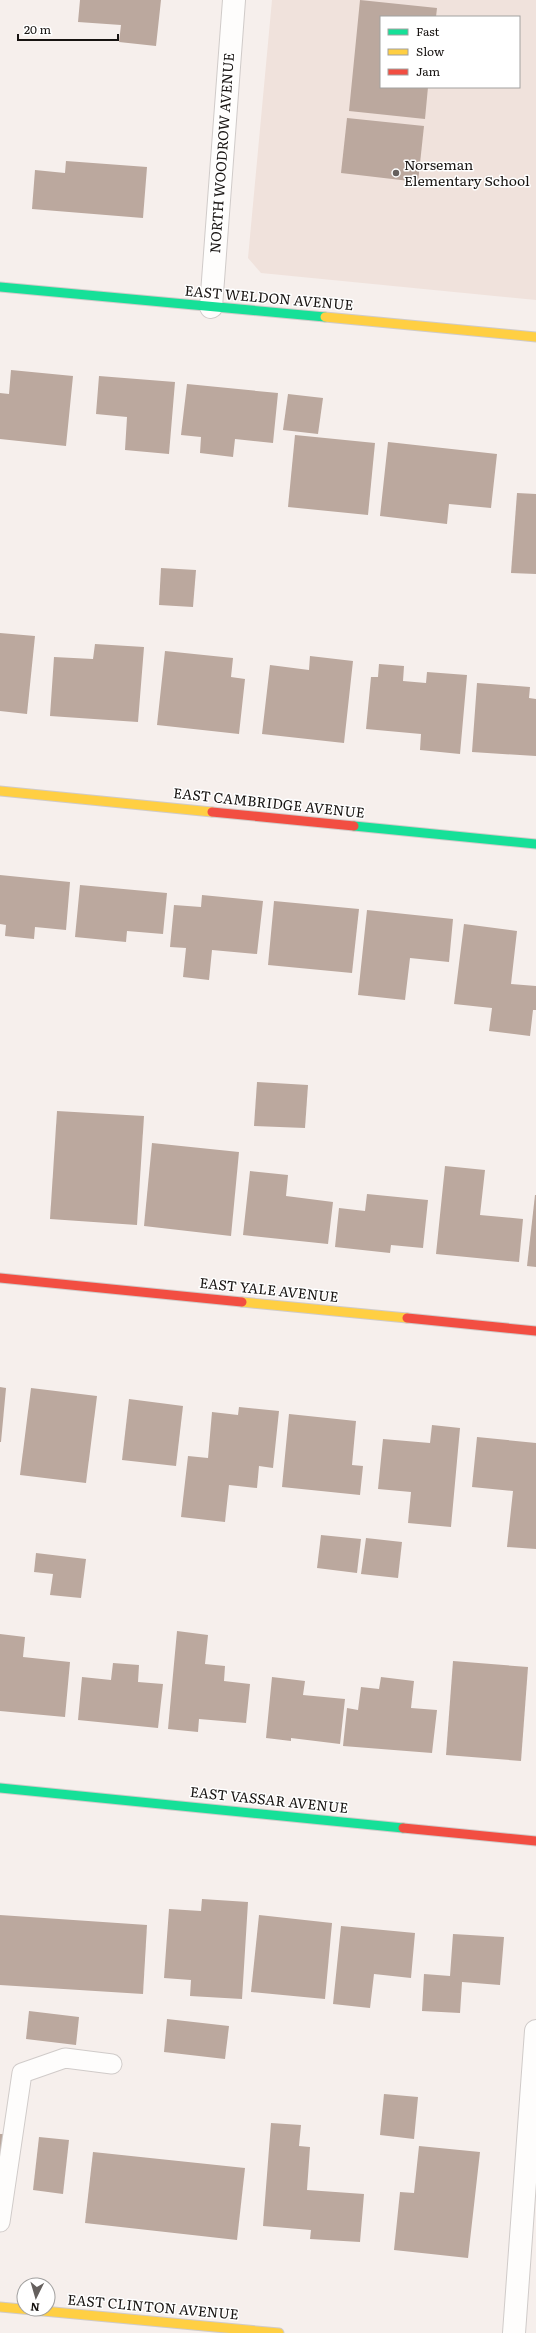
<svg xmlns="http://www.w3.org/2000/svg" width="536" height="2333" font-family="Literata,serif">
  <style>
    .built { fill: #f0e2dc; fill-rule: evenodd }
    .building { fill: #bba89e }
    .lines { fill: none; stroke-linecap: round; stroke-linejoin: round }
    .lane-casing { stroke: #d0cbc9; stroke-width: 21 }
    .street-casing { stroke: #d0cbc9; stroke-width: 24 }
    .fast-casing { stroke: #d0cbc9; stroke-width: 11 }
    .slow-casing { stroke: #d0cbc9; stroke-width: 11 }
    .jam-casing { stroke: #d0cbc9; stroke-width: 11 }
    .lane { stroke: #fefdfc; stroke-width: 19 }
    .street { stroke: #fefdfc; stroke-width: 22 }
    .fast { stroke: #16e098; stroke-width: 9 }
    .slow { stroke: #ffcf43; stroke-width: 9 }
    .jam { stroke: #f24e42; stroke-width: 9 }
    .poi-dot { fill: #65605e; stroke: #fff; stroke-width: 1.5 }
    .labels { text-anchor: middle; stroke-width: 3; stroke-linejoin: round; paint-order: stroke }
    .street-label { font-size: 14px; fill: #171311; stroke: #fff }
    .poi-label { font-size: 14px; fill: #171311; stroke: #fff; text-anchor: start }
  </style>
  <rect width="100%" height="100%" fill="#f6efec"/>
  <!-- built -->
  <path class="built" d="M272,0H536V300L261,273L248,258ZM381,17H519V87H381Z"/>
  <!-- building -->
  <g class="building">
    <path d="M80,0H161L156,46L119,42L121,25L78,22Z"/>
    <path d="M360,0L437,8L436,17H381V87H428L425,119L349,111Z"/>
    <path d="M347,118L424,126L418,182L341,173Z"/>
    <path d="M66,161L147,167L143,218L32,209L35,170L65,173Z"/>
    <path d="M11,370L73,376L66,446L0,439V393L9,394Z"/>
    <path d="M99,376L175,382L169,454L125,450L127,417L96,414Z"/>
    <path d="M187,384L278,393L273,443L235,439L233,457L200,453L201,437L181,435Z"/>
    <path d="M288,394L323,398L318,434L283,430Z"/>
    <path d="M295,435L375,443L368,515L288,507Z"/>
    <path d="M388,442L497,454L491,508L449,504L447,524L380,516Z"/>
    <path d="M517,493L536,494V574L511,573Z"/>
    <path d="M161,568L196,570L193,607L159,605Z"/>
    <path d="M0,633L35,636L27,714L0,711Z"/>
    <path d="M95,644L144,647L138,722L50,716L54,657L93,659Z"/>
    <path d="M165,651L233,658L231,677L245,679L239,734L157,725Z"/>
    <path d="M310,656L353,661L344,743L262,734L270,665L309,670Z"/>
    <path d="M379,664L404,666L403,681L426,683L427,672L467,675L460,754L420,750L421,734L366,729L371,677H378Z"/>
    <path d="M477,683L530,687L529,698L536,699V756L472,752Z"/>
    <path d="M0,875L70,882L66,930L35,927L34,939L5,936L6,925L0,924Z"/>
    <path d="M80,885L167,893L163,934L127,931L126,942L75,937Z"/>
    <path d="M202,895L263,901L257,954L212,950L209,980L183,977L186,948L170,947L174,905L201,907Z"/>
    <path d="M274,901L359,909L352,973L268,965Z"/>
    <path d="M367,910L453,919L449,962L410,958L405,1000L358,995Z"/>
    <path d="M464,924L517,931L511,984L536,986V1010H533L530,1036L489,1031L492,1008L454,1004Z"/>
    <path d="M257,1082L308,1085L305,1128L254,1126Z"/>
    <path d="M57,1111L144,1116L137,1225L50,1219Z"/>
    <path d="M152,1143L239,1152L231,1236L144,1226Z"/>
    <path d="M445,1166L485,1170L480,1215L523,1219L519,1262L436,1254Z"/>
    <path d="M250,1171L288,1175L286,1196L333,1202L328,1244L243,1235Z"/>
    <path d="M367,1194L428,1200L423,1248L391,1245L390,1253L335,1247L339,1208L365,1211Z"/>
    <path d="M535,1195H536V1267L527,1266Z"/>
    <path d="M0,1387L6,1388L1,1442H0Z"/>
    <path d="M31,1388L97,1396L86,1483L20,1475Z"/>
    <path d="M129,1399L183,1406L176,1466L122,1460Z"/>
    <path d="M239,1407L279,1411L273,1468L259,1466L257,1488L229,1485L225,1522L181,1517L188,1456L208,1458L212,1412L238,1415Z"/>
    <path d="M289,1414L356,1421L352,1465L363,1466L360,1495L282,1487Z"/>
    <path d="M432,1425L460,1428L451,1527L408,1523L411,1492L378,1489L383,1439L430,1443Z"/>
    <path d="M477,1437L536,1443V1549L507,1547L513,1491L472,1487Z"/>
    <path d="M321,1535L361,1539L357,1573L317,1568Z"/>
    <path d="M366,1538L402,1542L398,1578L361,1574Z"/>
    <path d="M36,1553L86,1559L81,1598L50,1595L53,1574L34,1572Z"/>
    <path d="M177,1631L208,1635L205,1664L225,1666L224,1681L250,1684L246,1723L199,1719L198,1732L168,1729Z"/>
    <path d="M0,1634L25,1637L23,1657L70,1662L65,1717L0,1711Z"/>
    <path d="M453,1661L528,1667L521,1761L446,1755Z"/>
    <path d="M113,1663L139,1665L138,1682L163,1684L158,1728L78,1720L82,1677L111,1680Z"/>
    <path d="M272,1677L305,1681L303,1695L345,1699L340,1744L291,1738V1741L266,1738Z"/>
    <path d="M381,1677L414,1681L411,1708L437,1710L432,1753L343,1746L347,1708L358,1710L361,1687L379,1689Z"/>
    <path d="M202,1899L248,1902L242,1999L190,1996L191,1980L164,1978L169,1909L201,1911Z"/>
    <path d="M0,1915L147,1925L143,1994L0,1985Z"/>
    <path d="M259,1915L332,1923L325,1999L251,1992Z"/>
    <path d="M341,1926L415,1933L411,1978L374,1974L370,2008L333,2004Z"/>
    <path d="M453,1934L504,1937L500,1985L462,1982L460,2013L422,2011L424,1974L450,1976Z"/>
    <path d="M29,2011L79,2017L76,2045L26,2039Z"/>
    <path d="M167,2019L229,2026L225,2059L164,2052Z"/>
    <path d="M384,2094L418,2097L414,2139L380,2135Z"/>
    <path d="M271,2123L301,2125L299,2146L310,2147L307,2190L364,2194L360,2242L310,2239L311,2230L263,2226Z"/>
    <path d="M0,2134H4L0,2158Z"/>
    <path d="M39,2137L69,2140L63,2194L33,2190Z"/>
    <path d="M419,2146L480,2152L468,2258L394,2250L400,2192L414,2193Z"/>
    <path d="M93,2152L245,2168L237,2240L85,2223Z"/>
  </g>
  <g class="lines">
    <!-- lane casing -->
    <g class="lane-casing">
      <path id="lane" d="M0,2222L22,2073L65,2058L112,2064"/>
    </g>
    <!-- street casing -->
    <g class="street-casing">
      <g id="street">
        <path d="M211,307L234,0"/>
        <path d="M514,2333L536,2031"/>
      </g>
    </g>
    <!-- fast casing -->
    <g class="fast-casing">
      <g id="fast">
        <path d="M0,287L325,317"/>
        <path d="M354,826L536,844"/>
        <path d="M0,1788L403,1828"/>
      </g>
    </g>
    <!-- slow casing -->
    <g class="slow-casing">
      <g id="slow">
        <path d="M325,317L536,337"/>
        <path d="M0,791L212,812"/>
        <path d="M242,1302L407,1318"/>
        <path d="M0,2307L279,2333"/>
      </g>
    </g>
    <!-- jam casing -->
    <g class="jam-casing">
      <g id="jam">
        <path d="M212,812L354,826"/>
        <path d="M0,1278L242,1302"/>
        <path d="M407,1318L536,1331"/>
        <path d="M403,1828L536,1841"/>
      </g>
    </g>
    <!-- lane -->
    <use href="#lane" class="lane"/>
    <!-- street -->
    <use href="#street" class="street"/>
    <!-- fast -->
    <use href="#fast" class="fast"/>
    <!-- slow -->
    <use href="#slow" class="slow"/>
    <!-- jam -->
    <use href="#jam" class="jam"/>
  </g>
  <!-- markers -->
  <circle class="poi-dot" cx="396" cy="173" r="4"/>
  <g class="labels">
    <!-- street labels -->
    <g class="street-label">
      <text transform="translate(222 153) rotate(-86)" y="5">NORTH WOODROW AVENUE</text>
      <text transform="translate(269 298) rotate(5)" y="5">EAST WELDON AVENUE</text>
      <text transform="translate(269 803) rotate(6)" y="5">EAST CAMBRIDGE AVENUE</text>
      <text transform="translate(269 1290) rotate(6)" y="5">EAST YALE AVENUE</text>
      <text transform="translate(269 1800) rotate(6)" y="5">EAST VASSAR AVENUE</text>
      <text transform="translate(153 2307) rotate(5)" y="5">EAST CLINTON AVENUE</text>
    </g>
    <!-- poi labels -->
    <g class="poi-label">
      <text x="404" y="170">Norseman<tspan x="404" dy="16">Elementary School</tspan></text>
    </g>
  </g>
  <!-- legend -->
  <rect x="380" y="16" width="140" height="72" fill="#ffffff" stroke="#a2a1a0"/>
  <rect x="388" y="29" width="20" height="6" fill="#16e098" stroke="#a2a1a0"/>
  <text x="416" y="36" font-size="12" fill="#171311">Fast</text>
  <rect x="388" y="49" width="20" height="6" fill="#ffcf43" stroke="#a2a1a0"/>
  <text x="416" y="56" font-size="12" fill="#171311">Slow</text>
  <rect x="388" y="69" width="20" height="6" fill="#f24e42" stroke="#a2a1a0"/>
  <text x="416" y="76" font-size="12" fill="#171311">Jam</text>
  <!-- north arrow -->
  <g transform="translate(36 2297) rotate(185)"><circle r="19" fill="#ffffff" stroke="#a2a1a0"/>
  <path d="M0-3L7 15L0 10L-7 15Z" fill="#65605e"/>
  <text y="-6" font-size="11" font-weight="bold" text-anchor="middle" fill="#171311">N</text>
  </g>
  <!-- scale -->
  <path d="M18 34v6h100v-6" fill="none" stroke="#171311" stroke-width="2"/>
  <text x="24" y="34" font-size="12" fill="#171311" stroke="#ffffff" stroke-width="3" paint-order="stroke">20 m</text>
</svg>
